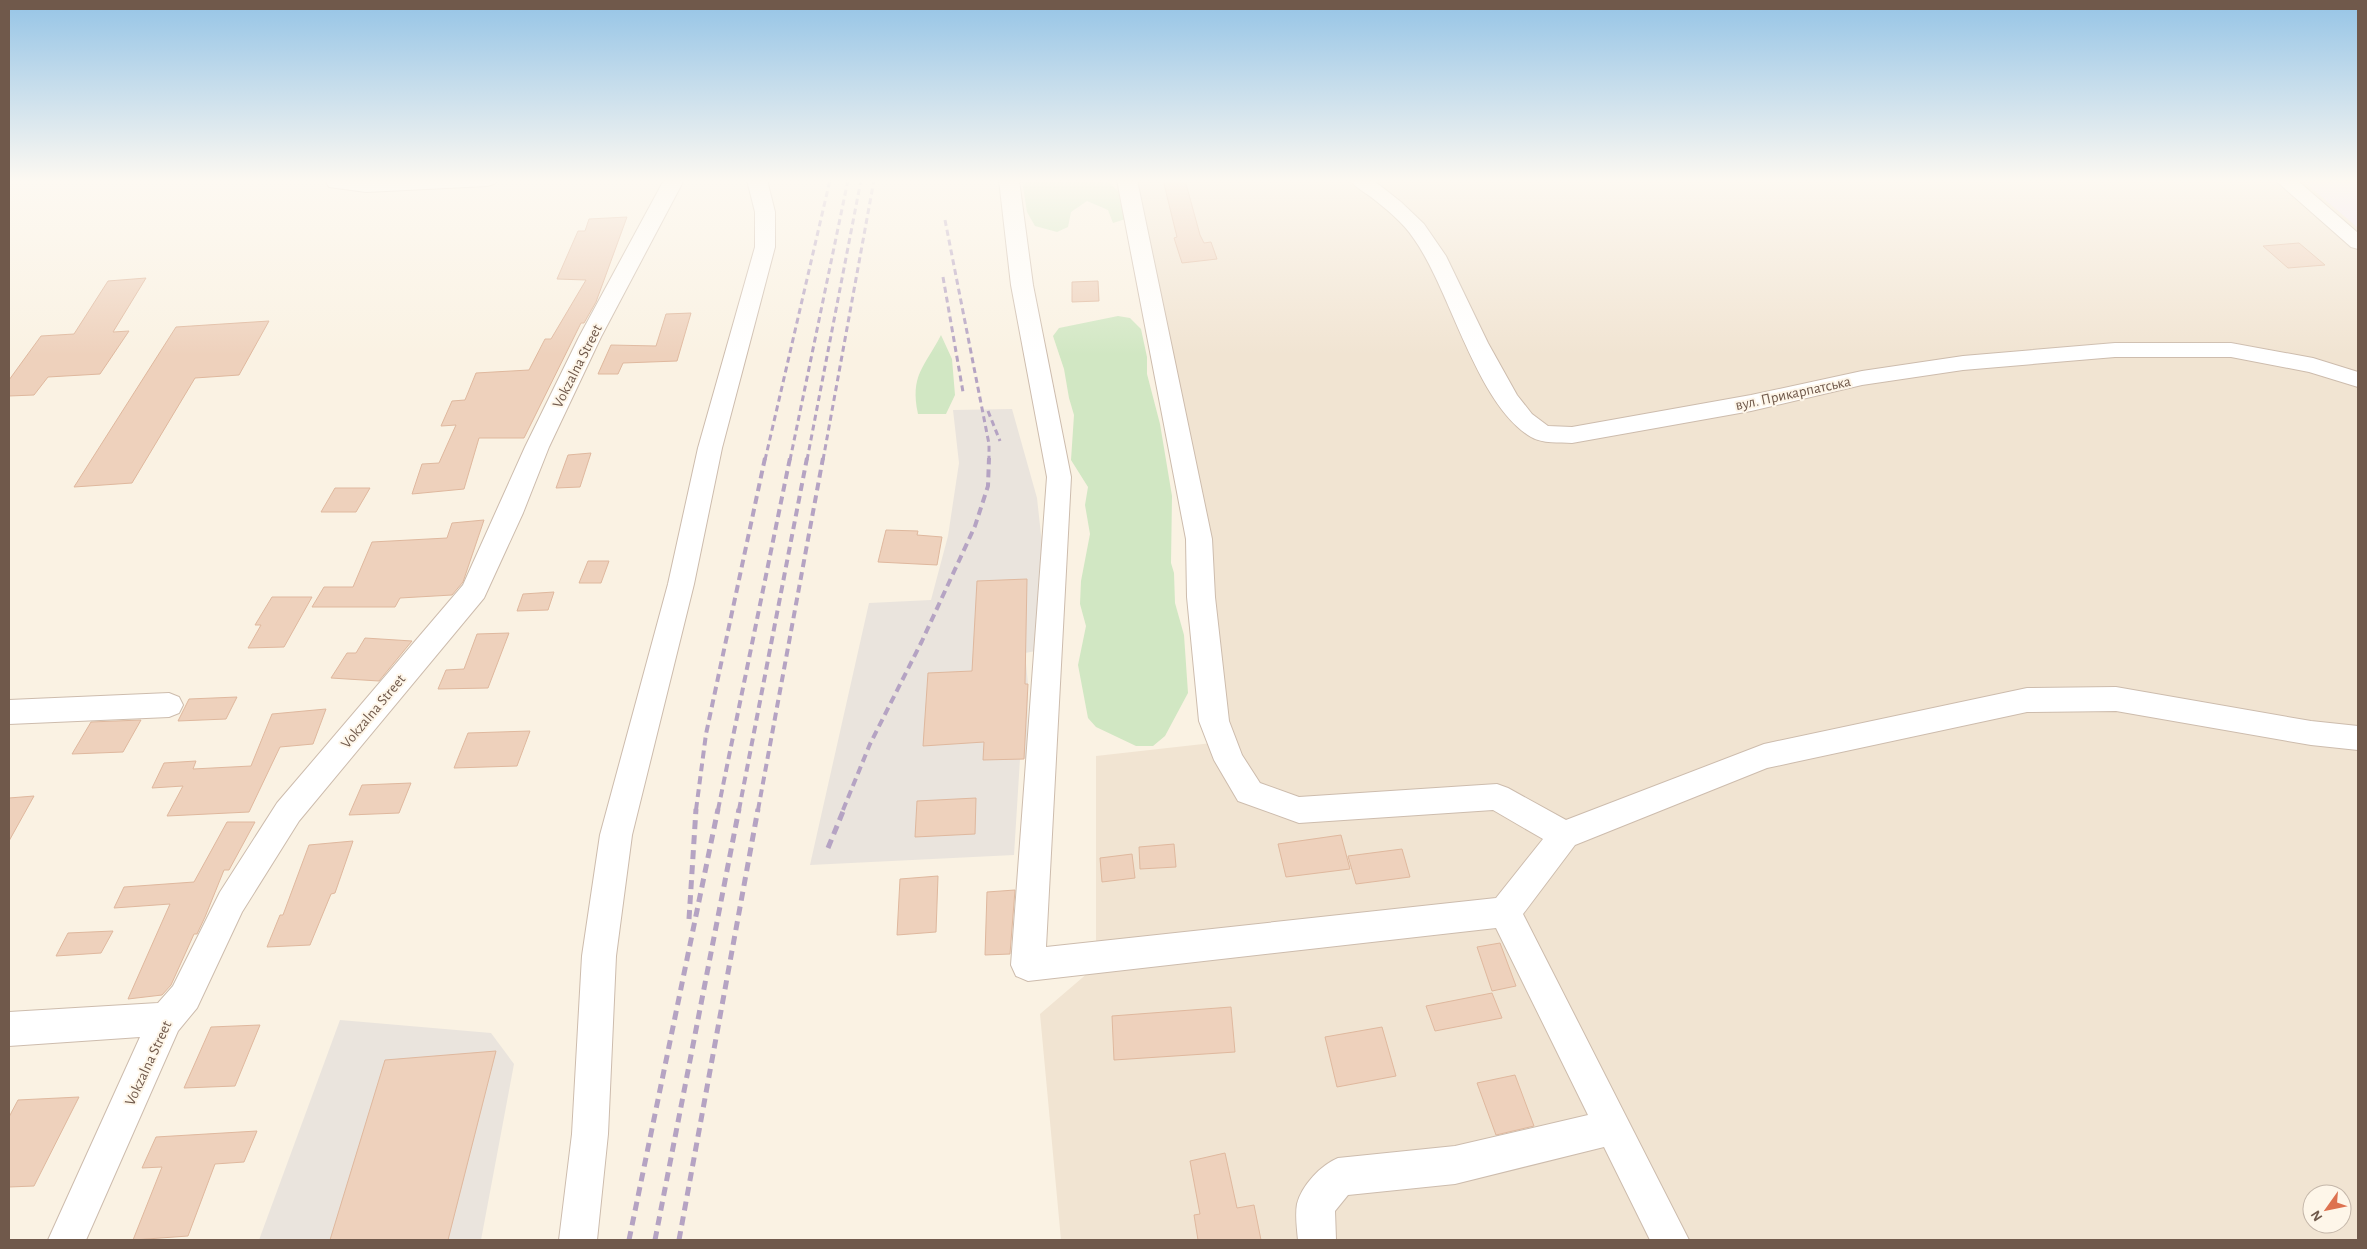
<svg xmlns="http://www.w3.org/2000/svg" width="2367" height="1249" font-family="'Alegreya Sans',sans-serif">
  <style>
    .residential { fill: #f1e4d2; fill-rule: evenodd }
    .industrial { fill: #eae4dd }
    .education { fill: #efe0f6 }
    .green { fill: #d1e7c3 }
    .building { fill: #eed1bc; stroke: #dfb89e }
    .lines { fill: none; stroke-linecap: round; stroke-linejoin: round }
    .minor-casing { stroke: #cdbcad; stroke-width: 2 }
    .minor { fill: #fff; fill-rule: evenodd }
    .rail-far2 { stroke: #b5a3c3; stroke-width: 3; stroke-dasharray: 6 4; stroke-linecap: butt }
    .rail-far1 { stroke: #b5a3c3; stroke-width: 4; stroke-dasharray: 8 5; stroke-linecap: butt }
    .rail { stroke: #b5a3c3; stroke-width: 5; stroke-dasharray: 9 6; stroke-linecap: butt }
    .labels { text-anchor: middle; stroke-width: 4; stroke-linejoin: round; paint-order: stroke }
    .street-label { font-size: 15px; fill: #70594b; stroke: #fef6e9 }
  </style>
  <rect width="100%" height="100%" fill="#faf2e3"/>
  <!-- residential -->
  <path class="residential" d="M1127,180H2358V1240H1061L1040,1014L1096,966V756L1221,742ZM2312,1194H2342V1224H2312Z"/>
  <!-- industrial -->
  <g class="industrial">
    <path d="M1012,409L1037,498L1043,553L1036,651L1025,653L1028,684L1027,758L1020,759L1014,855L810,865L869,603L931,600L948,536L959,463L953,410Z"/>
    <path d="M340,1020L491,1033L514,1064L481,1240H259Z"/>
  </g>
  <!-- education -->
  <path class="education" d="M2302,180H2358V228Z"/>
  <!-- green -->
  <g class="green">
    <path d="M1022,180H1106L1130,202L1135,216L1113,223L1108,210L1087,201L1071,212L1068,227L1057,232L1035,226L1027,212Z"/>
    <path d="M1118,316L1130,318L1141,329L1147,357V374L1160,424L1172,496L1171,563L1174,573L1175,603L1184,635L1188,693L1165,736L1153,746H1136L1096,727L1088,718L1078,665L1086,626L1080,604L1081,581L1090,534L1085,505L1088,487L1071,460L1074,415L1069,398L1064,369L1053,336L1059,328Z"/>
    <path d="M941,335L952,359L955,395L946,414H918C910,375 924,368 941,335Z"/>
  </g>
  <!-- building -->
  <g class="building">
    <path d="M1163,180H1185L1200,235L1204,243L1211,242L1217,259L1182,263L1174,238L1177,237Z"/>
    <path d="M627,217L596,302L584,323H581L524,438H479L464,489L412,494L422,464L439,463L456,425L441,426L452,401L465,400L476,373L529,370L545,339H551L586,280L557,279L578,231H585L589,219Z"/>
    <path d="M2299,243L2325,265L2288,268L2263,246Z"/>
    <path d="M146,278L113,332L129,331L100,374L48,377L34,395L9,396V380L41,336L74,334L108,281Z"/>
    <path d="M1098,281L1099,301L1072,302V282Z"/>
    <path d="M691,313L677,361L623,363L618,374H598L611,345L656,346L666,314Z"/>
    <path d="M269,321L239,375L195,378L132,483L74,487L176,327Z"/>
    <path d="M591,453L580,487L556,488L568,455Z"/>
    <path d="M335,488H370L356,512H321Z"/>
    <path d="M484,520L463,582L452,595L400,598L395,607H312L324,587H353L372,542L447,538L452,523Z"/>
    <path d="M886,530L918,531L917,535L942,537L937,565L878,562Z"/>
    <path d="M588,561H609L601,583H579Z"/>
    <path d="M1027,579L1025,684H1028L1024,759L983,760L984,742L923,746L928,673L972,671L977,581Z"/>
    <path d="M554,592L548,610L517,611L523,594Z"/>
    <path d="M272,597H312L284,647L248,648L261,625H255Z"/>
    <path d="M509,633L488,688L438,689L446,670L464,669L477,634Z"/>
    <path d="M365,638L412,641L379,681L331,678L347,653H356Z"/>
    <path d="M237,697L226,719L178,721L189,699Z"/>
    <path d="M326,709L313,744L280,747L249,812L167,816L183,786L152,788L164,763L196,761L193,769L251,766L272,714Z"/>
    <path d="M141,720L123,752L72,754L91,722Z"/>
    <path d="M530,731L517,766L454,768L468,733Z"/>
    <path d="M411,783L399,813L349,815L362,785Z"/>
    <path d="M34,796L9,841V798Z"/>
    <path d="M976,798L975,834L915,837L917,801Z"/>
    <path d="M227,822H255L229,870H224L205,917L197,934H194L171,985L162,995L128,999L170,904L114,908L124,887L194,882Z"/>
    <path d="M1341,835L1350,869L1286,877L1278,844Z"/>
    <path d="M353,841L335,893L331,894L310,945L267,947L280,915H283L309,845Z"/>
    <path d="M1174,844L1176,867L1140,869L1139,847Z"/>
    <path d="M1402,849L1410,877L1356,884L1348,856Z"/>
    <path d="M1132,854L1135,878L1102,882L1100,858Z"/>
    <path d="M938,876L936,932L897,935L900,879Z"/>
    <path d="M1015,890L1010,954L985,955L987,892Z"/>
    <path d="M113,931L101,953L56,956L68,933Z"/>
    <path d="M1500,943L1516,986L1492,991L1477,947Z"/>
    <path d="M1492,993L1502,1018L1435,1031L1426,1006Z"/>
    <path d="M1231,1007L1235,1052L1114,1060L1112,1016Z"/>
    <path d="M260,1025L235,1086L184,1088L211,1027Z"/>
    <path d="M1382,1027L1396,1076L1337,1087L1325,1037Z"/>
    <path d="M496,1051L448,1240H330L385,1060Z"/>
    <path d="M1515,1075L1534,1126L1496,1135L1477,1083Z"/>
    <path d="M79,1097L34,1186L9,1187V1117L18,1100Z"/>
    <path d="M257,1131L244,1162L215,1164L188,1236L133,1240L162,1167L142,1168L156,1137Z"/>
    <path d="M1225,1153L1237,1208L1254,1205L1261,1240H1198L1194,1215L1200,1214L1190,1161Z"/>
  </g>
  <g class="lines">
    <!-- minor casing -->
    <g class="minor-casing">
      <g id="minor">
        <path d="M325,180H497L494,184L487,186L366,192L329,187Z"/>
        <path d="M664,180H684L601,337L549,447L523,513L484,598L299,821L242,912L197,1008L178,1031L86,1240H48L140,1037L9,1046V1012L158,1003L173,986L220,892L277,803L463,585L525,447L579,337Z"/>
        <path d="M747,180H767L775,212V247L722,448L694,584L632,835L616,956L608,1134L597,1240H559L572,1134L582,956L600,835L668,584L698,448L755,247V212Z"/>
        <path d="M999,180H1019L1033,285L1071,477L1046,947L1496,898L1543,839L1493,810L1299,823L1238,801L1214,760L1199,721L1187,597L1186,539L1117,180H1137L1212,539L1215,597L1229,721L1242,755L1260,783L1299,797L1497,784L1508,788L1566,820L1764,744L2027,688L2116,687L2311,721L2358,726V750L2311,745L2116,711L2027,712L1767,768L1575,845L1523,914L1689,1240H1650L1604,1147L1455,1184L1348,1195L1335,1211L1336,1240H1298C1297,1229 1295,1215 1297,1204C1302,1185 1321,1165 1338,1158L1455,1146L1588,1115L1496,928L1028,981L1016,976L1011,965L1047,477L1011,285Z"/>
        <path d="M1350,180H1373L1401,202L1424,224L1446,256L1488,343L1517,395L1532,414L1548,426L1572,427L1751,395L1862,371L1963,356L2115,343H2231L2313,358L2358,372V387L2309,372L2231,357H2115L1963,370L1862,385L1751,411L1572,443C1559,442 1543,444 1531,437C1476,404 1451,291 1414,239C1403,222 1386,209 1371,197C1364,192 1355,187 1350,180Z"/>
        <path d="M2275,180H2297L2358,233V249L2351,247Z"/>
        <path d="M169,693L179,697L183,705L179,713L169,717L9,724V700Z"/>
      </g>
    </g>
    <!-- minor -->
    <use href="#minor" class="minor"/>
    <!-- rail-far2 -->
    <g class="rail-far2">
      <path d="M945,220L989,444V460"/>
      <path d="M943,277L963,392"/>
      <path d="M988,411L1000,441"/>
      <path d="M765,460L830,180"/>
      <path d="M790,460L848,180"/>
      <path d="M807,460L861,180"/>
      <path d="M823,460L874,180"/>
    </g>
    <!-- rail-far1 -->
    <g class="rail-far1">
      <path d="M696,810L706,734L765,458"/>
      <path d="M718,810L790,458"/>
      <path d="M739,810L807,458"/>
      <path d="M758,810L823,458"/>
      <path d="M843,810L870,744L922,641L975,526L988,486L989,458"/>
    </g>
    <!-- rail -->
    <g class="rail">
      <path d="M828,848L844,809"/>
      <path d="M689,919L696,809"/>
      <path d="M629,1240L718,809"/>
      <path d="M655,1240L739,809"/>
      <path d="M679,1240L758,809"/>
    </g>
  </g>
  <!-- sky -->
  <linearGradient id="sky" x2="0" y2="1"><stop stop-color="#95c4e6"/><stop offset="0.51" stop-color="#fdf9f2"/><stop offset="1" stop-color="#fdf9f2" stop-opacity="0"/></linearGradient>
  <rect width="2367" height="355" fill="url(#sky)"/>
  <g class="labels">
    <!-- street labels -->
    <g class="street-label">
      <text transform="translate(577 366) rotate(-63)" y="5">Vokzalna Street</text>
      <text transform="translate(1793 393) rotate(-12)" y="5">вул. Прикарпатська</text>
      <text transform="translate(373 711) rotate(-50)" y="5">Vokzalna Street</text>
      <text transform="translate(148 1063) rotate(-65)" y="5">Vokzalna Street</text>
    </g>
  </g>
  <!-- border -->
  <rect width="2367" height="1249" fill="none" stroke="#70594b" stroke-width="20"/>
  <!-- north arrow -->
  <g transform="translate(2327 1209) rotate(237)"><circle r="24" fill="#fef6e9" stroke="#c5b7aa"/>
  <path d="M0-4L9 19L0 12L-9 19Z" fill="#dd7250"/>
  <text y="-8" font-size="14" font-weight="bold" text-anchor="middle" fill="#70594b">N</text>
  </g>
</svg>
